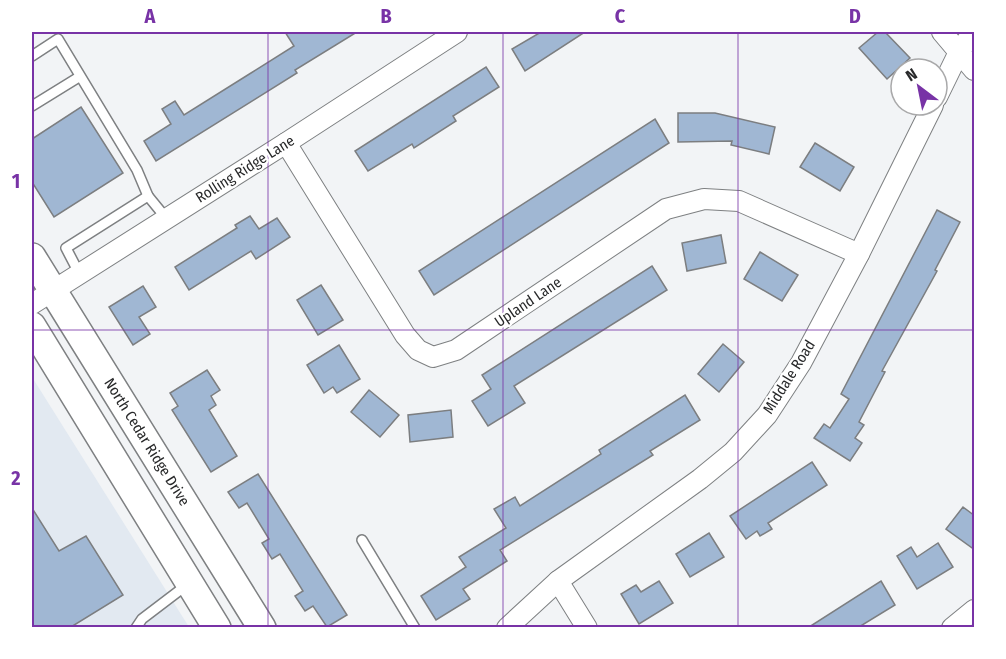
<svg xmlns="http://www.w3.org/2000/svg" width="1006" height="659" font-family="'Fira Sans Condensed',sans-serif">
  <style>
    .built { fill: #e2e9f1 }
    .building { fill: #a0b7d3; stroke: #7c7e80; stroke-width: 1.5 }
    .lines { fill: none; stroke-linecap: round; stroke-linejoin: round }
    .service-casing { stroke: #7e8082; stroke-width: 12 }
    .minor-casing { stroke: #7e8082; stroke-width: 22 }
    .secondary-casing { stroke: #7e8082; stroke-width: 30 }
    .service { stroke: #fff; stroke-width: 9 }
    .minor { stroke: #fff; stroke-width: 20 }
    .secondary { stroke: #fff; stroke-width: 27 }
    .grid { fill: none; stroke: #7833a6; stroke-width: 1.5; stroke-opacity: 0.55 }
    .labels { text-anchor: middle; stroke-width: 4.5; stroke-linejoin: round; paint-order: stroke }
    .street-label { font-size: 15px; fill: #28292a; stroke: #fff }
    .neatline { fill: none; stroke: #7833a6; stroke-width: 2 }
    .grid-label { font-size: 20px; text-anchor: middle; font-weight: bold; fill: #7833a6 }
  </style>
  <rect width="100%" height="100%" fill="#f2f4f6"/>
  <!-- built -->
  <path class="built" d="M32,377L189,627H32Z"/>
  <!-- building -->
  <g class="building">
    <path d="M285,32H357L295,70L297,73L156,161L144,141L171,124L162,109L175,101L184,115L251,73L294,46Z"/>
    <path d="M541,32H585L525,71L512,49Z"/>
    <path d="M878,32H885L910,58L887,79L859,48Z"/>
    <path d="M486,67L499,87L453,116L456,121L414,148L412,144L368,171L355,151Z"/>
    <path d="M81,107L123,173L54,217L32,182V139Z"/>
    <path d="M678,113H715L775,127L769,154L731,145L732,141L678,142Z"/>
    <path d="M655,119L669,143L434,295L419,271Z"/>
    <path d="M815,143L854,167L840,191L800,167Z"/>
    <path d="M937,210L960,222L935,270L937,271L882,371L885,372L859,422L864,425L855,438L862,443L850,461L814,438L824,424L830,428L849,399L841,394Z"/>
    <path d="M250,216L259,229L277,218L290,237L256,259L251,251L189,290L175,267L237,228L235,225Z"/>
    <path d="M721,235L726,263L687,271L682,243Z"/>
    <path d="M760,252L798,275L782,301L744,279Z"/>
    <path d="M652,266L667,290L514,386L525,403L488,426L472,401L491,389L482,375Z"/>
    <path d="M321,285L343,320L318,335L297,300Z"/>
    <path d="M143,286L156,307L139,317L150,334L133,345L109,307Z"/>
    <path d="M723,344L744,362L719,392L698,374Z"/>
    <path d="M339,345L360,379L337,393L333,387L324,393L307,365Z"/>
    <path d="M207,370L220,390L211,396L216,405L209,410L237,456L211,472L172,410L178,406L170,393Z"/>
    <path d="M369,390L399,415L380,437L351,412Z"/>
    <path d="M685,395L700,420L650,451L653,455L500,550L507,561L463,589L470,599L436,620L421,596L466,567L459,557L506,528L494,509L515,497L520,506L601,454L599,450Z"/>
    <path d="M451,410L453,437L410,442L408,415Z"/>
    <path d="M812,462L827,485L768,523L772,529L760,536L757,531L746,539L730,516Z"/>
    <path d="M258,474L347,615L327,627L313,606L305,611L295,596L303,591L280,554L272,559L262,543L269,539L247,503L239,508L228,492Z"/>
    <path d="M963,507L975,516V550L946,529Z"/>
    <path d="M32,508L59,551L86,536L123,595L71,627H32Z"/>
    <path d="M709,533L724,557L690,577L676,554Z"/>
    <path d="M938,543L953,567L917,589L897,556L911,547L917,557Z"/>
    <path d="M659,581L673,603L639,624L621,594L636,585L641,592Z"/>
    <path d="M881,581L895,605L859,627H809Z"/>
  </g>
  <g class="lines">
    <!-- service casing -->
    <g class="service-casing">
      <g id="service">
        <path d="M32,56L58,39L137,170L148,196"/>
        <path d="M32,106L79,77"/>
        <path d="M79,273L66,248L148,196L166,218"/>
        <path d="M362,540L415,628"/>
        <path d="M136,628L142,619L188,584"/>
      </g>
    </g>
    <!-- minor casing -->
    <g class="minor-casing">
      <g id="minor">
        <path d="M942,32L974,70"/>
        <path d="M937,97L959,52L973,32"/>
        <path d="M286,143L405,335L418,350L433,357L456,350L666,209L704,199L739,201L859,254"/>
        <path d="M32,304L286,143L457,32"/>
        <path d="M558,581L587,628"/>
        <path d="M507,628L558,581L700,479L733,452L767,415L801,363L859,254L933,105"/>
        <path d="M952,628L974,610"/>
      </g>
    </g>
    <!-- secondary casing -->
    <g class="secondary-casing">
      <g id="secondary">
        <path d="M32,257L262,628"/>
        <path d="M32,326L217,628"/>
      </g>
    </g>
    <!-- service -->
    <use href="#service" class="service"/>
    <!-- minor -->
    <use href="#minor" class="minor"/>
    <!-- secondary -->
    <use href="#secondary" class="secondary"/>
  </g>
  <!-- grid -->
  <path class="grid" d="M268,32V628M503,32V628M738,32V628M32,330H974"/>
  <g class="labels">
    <!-- street labels -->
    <g class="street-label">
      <text transform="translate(245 169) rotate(-32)" y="5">Rolling Ridge Lane</text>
      <text transform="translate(528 302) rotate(-34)" y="5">Upland Lane</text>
      <text transform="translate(789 377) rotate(-58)" y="5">Middale Road</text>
      <text transform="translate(147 442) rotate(58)" y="5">North Cedar Ridge Drive</text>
    </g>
  </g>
  <!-- border -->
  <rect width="1006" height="659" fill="none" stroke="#ffffff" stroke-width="66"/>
  <!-- north arrow -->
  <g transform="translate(919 87) rotate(328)"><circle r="28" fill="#ffffff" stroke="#a9a9aa" stroke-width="1.5"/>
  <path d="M0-4.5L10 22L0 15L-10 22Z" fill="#7833a6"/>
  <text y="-9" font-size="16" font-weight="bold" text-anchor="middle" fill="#28292a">N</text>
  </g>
  <rect x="33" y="33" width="940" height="593" class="neatline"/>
  <g class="grid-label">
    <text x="150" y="23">A</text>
    <text x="386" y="23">B</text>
    <text x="620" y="23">C</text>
    <text x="855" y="23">D</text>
    <text x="16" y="188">1</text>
    <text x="16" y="485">2</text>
  </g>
</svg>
